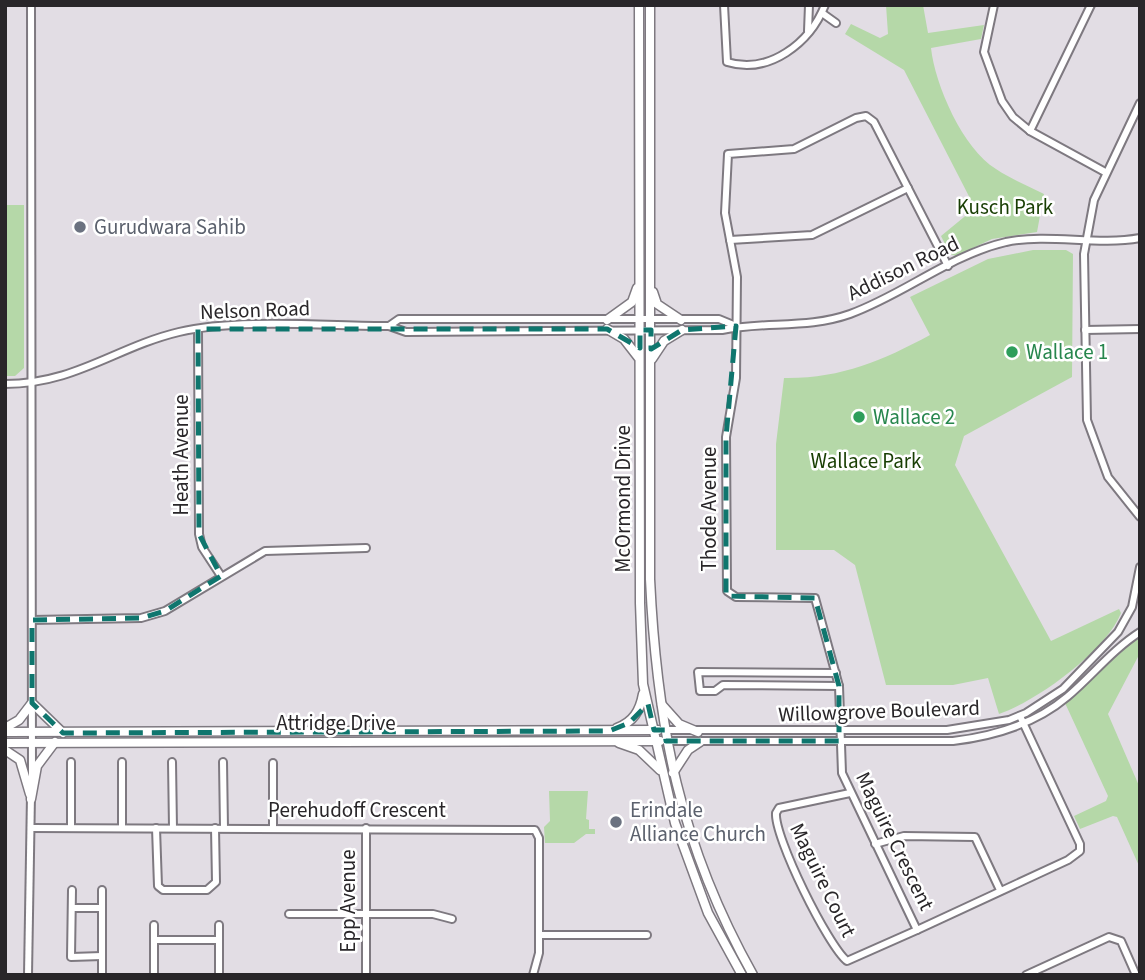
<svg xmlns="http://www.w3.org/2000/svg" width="1145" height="980" font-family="'Source Sans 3',sans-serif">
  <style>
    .green { fill: #b5d8a8 }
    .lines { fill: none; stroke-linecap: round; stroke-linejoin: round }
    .minor-casing { stroke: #7e7980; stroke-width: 10 }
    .major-casing { stroke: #7e7980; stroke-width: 11 }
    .minor { stroke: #fff; stroke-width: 6 }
    .major { stroke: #fff; stroke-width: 8 }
    .marked { fill: none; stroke: #0f766e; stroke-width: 5; stroke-dasharray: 14 9; stroke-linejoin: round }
    .worship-dot { fill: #6b7280; stroke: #fff; stroke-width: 2.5 }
    .leisure-dot { fill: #2e9e5b; stroke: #fff; stroke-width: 2.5 }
    .labels { text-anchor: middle; stroke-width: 5; stroke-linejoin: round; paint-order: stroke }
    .park-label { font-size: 21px; fill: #183e03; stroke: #fff }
    .worship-label { font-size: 21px; fill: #5b616d; stroke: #fff; text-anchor: start }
    .street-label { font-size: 21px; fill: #292629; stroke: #fff }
    .leisure-label { font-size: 21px; fill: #27864d; stroke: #fff; text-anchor: start }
  </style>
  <rect width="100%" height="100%" fill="#e2dde4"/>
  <!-- green -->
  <g class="green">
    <path d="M886,5H923L928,33L984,25L981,39L931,48C935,85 963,149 996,169C1011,179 1028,186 1044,194L1037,232L992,239L956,256L950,254L941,236L975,208L904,70L845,34L851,24L880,38L888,34Z"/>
    <path d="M5,205H24V368L15,376H5Z"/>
    <path d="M1033,250H1066L1073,254L1072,377L964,436L955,465L1051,641L1119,609L1121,613C1106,651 1037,701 999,714L988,678L953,685H886L855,565L834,550H776V444L784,378C839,379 882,361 930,335L910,297L988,259Z"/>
    <path d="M1140,635V653L1108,714L1140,788V868L1117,817L1113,816L1080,829L1074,816L1106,801L1108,796L1065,703Z"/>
    <path d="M549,791H588L586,819L589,820V829H595V834H586L574,843H545L544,827L550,821Z"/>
  </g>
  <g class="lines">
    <!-- minor casing -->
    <g class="minor-casing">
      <g id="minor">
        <path d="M31,5L32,780"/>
        <path d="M724,5L727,62C769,75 810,43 825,5"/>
        <path d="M994,5L984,52L1002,101L1013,117L1030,131L1105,172"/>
        <path d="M822,13L836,23"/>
        <path d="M808,31L809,5"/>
        <path d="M1140,103L1094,200L1084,254L1087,420L1108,477L1140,517"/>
        <path d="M1030,131L1091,5"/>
        <path d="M730,240L812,235L908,188"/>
        <path d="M948,266L874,122L866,116L856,118L794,149L728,154L725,213L737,277L736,378L726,437L727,591L736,597L815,598L839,686L842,773L917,930L1068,860L1080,851V844L1020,716"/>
        <path d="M389,326L399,319H719L736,326"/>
        <path d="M198,329L199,534L202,547L221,576"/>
        <path d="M1085,330L1140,329"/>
        <path d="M5,384C75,384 116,347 179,332C237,318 327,326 389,326L406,332L722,330C765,321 808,329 850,314C903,295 950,255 1006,242C1050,233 1096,246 1140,238"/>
        <path d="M32,620L141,618L165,611L265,551L366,548"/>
        <path d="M836,673L698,672L700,691H715L723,685L839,686"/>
        <path d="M665,730H947L1009,720L1026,713L1063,689L1118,632L1132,607L1140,567"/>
        <path d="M666,741H953C995,736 1035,724 1067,697C1092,676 1112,650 1140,632"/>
        <path d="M122,762V828"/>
        <path d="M172,762L173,828"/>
        <path d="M223,762L224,828"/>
        <path d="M273,763V828"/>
        <path d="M850,793L779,808L776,813C774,837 828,946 847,961L917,930"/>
        <path d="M31,828L535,830L539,838V953L533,975"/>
        <path d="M71,828V762"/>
        <path d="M156,828L158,886L163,890H207L216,882L215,828"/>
        <path d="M875,844L904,836L975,837L1000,890"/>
        <path d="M72,890L71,957L102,956"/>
        <path d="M102,890V975"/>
        <path d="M72,908H102"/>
        <path d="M289,914H433L452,919"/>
        <path d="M154,925V975"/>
        <path d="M219,925V975"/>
        <path d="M540,935H647"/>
        <path d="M154,940H219"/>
        <path d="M28,975L31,795"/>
        <path d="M366,975V828"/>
        <path d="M1026,975L1109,937L1121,941L1136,975"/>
      </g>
    </g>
    <!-- major casing -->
    <g class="major-casing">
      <g id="major">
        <path d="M639,5L640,603L643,684L675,823L708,913L742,975"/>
        <path d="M650,5V579C657,727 680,845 753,975"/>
        <path d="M653,292L657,304L681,320"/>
        <path d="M607,320L632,302L637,288"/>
        <path d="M607,329L624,339L638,357"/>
        <path d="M652,359L664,341L682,330"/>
        <path d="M662,705L679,724L698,732"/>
        <path d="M5,728L19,720L32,703L63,733"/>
        <path d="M617,728C633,722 640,711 643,694"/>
        <path d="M5,732L658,730"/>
        <path d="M5,743L660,741"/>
        <path d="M619,743L639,750L660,770"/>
        <path d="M5,750L20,760L30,794"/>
        <path d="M673,773L688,750L700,742"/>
        <path d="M31,799L37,766L55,742"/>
      </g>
    </g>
    <!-- minor -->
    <use href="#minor" class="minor"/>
    <!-- major -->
    <use href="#major" class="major"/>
  </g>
  <!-- marked area -->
  <path class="marked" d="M736,326L726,437V596L815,598L839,686V741H666L665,730H654L648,704L629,723L609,731L63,733L32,703V620L141,618L165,611L221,576L199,534L198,329H607L640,348V330H651V349L682,330Z"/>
  <!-- markers -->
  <g class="worship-dot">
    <circle cx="80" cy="227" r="7"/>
    <circle cx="616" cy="822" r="7"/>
  </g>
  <g class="leisure-dot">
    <circle cx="1012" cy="352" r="7"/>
    <circle cx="859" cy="417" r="7"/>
  </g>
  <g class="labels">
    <!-- park labels -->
    <g class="park-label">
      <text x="1005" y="214">Kusch Park</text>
      <text x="866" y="468">Wallace Park</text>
    </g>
    <!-- worship labels -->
    <g class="worship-label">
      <text x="94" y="234">Gurudwara Sahib</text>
      <text x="630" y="817">Erindale<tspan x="630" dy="24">Alliance Church</tspan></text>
    </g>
    <!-- street labels -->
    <g class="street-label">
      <text transform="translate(903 268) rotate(-26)" y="7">Addison Road</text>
      <text transform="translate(255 310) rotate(-2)" y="7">Nelson Road</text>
      <text transform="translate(181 455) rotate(-90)" y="7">Heath Avenue</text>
      <text transform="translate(623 499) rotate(-90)" y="7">McOrmond Drive</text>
      <text transform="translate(709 509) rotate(-90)" y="7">Thode Avenue</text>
      <text transform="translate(879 711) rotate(-2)" y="7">Willowgrove Boulevard</text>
      <text x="336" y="730">Attridge Drive</text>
      <text x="357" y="817">Perehudoff Crescent</text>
      <text transform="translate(895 841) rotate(64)" y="7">Maguire Crescent</text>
      <text transform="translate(823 880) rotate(64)" y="7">Maguire Court</text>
      <text transform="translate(348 901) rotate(-90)" y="7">Epp Avenue</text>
    </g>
    <!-- leisure labels -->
    <g class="leisure-label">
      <text x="1026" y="359">Wallace 1</text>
      <text x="873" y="424">Wallace 2</text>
    </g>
  </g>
  <!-- border -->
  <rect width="1145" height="980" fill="none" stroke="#292629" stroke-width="14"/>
</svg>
